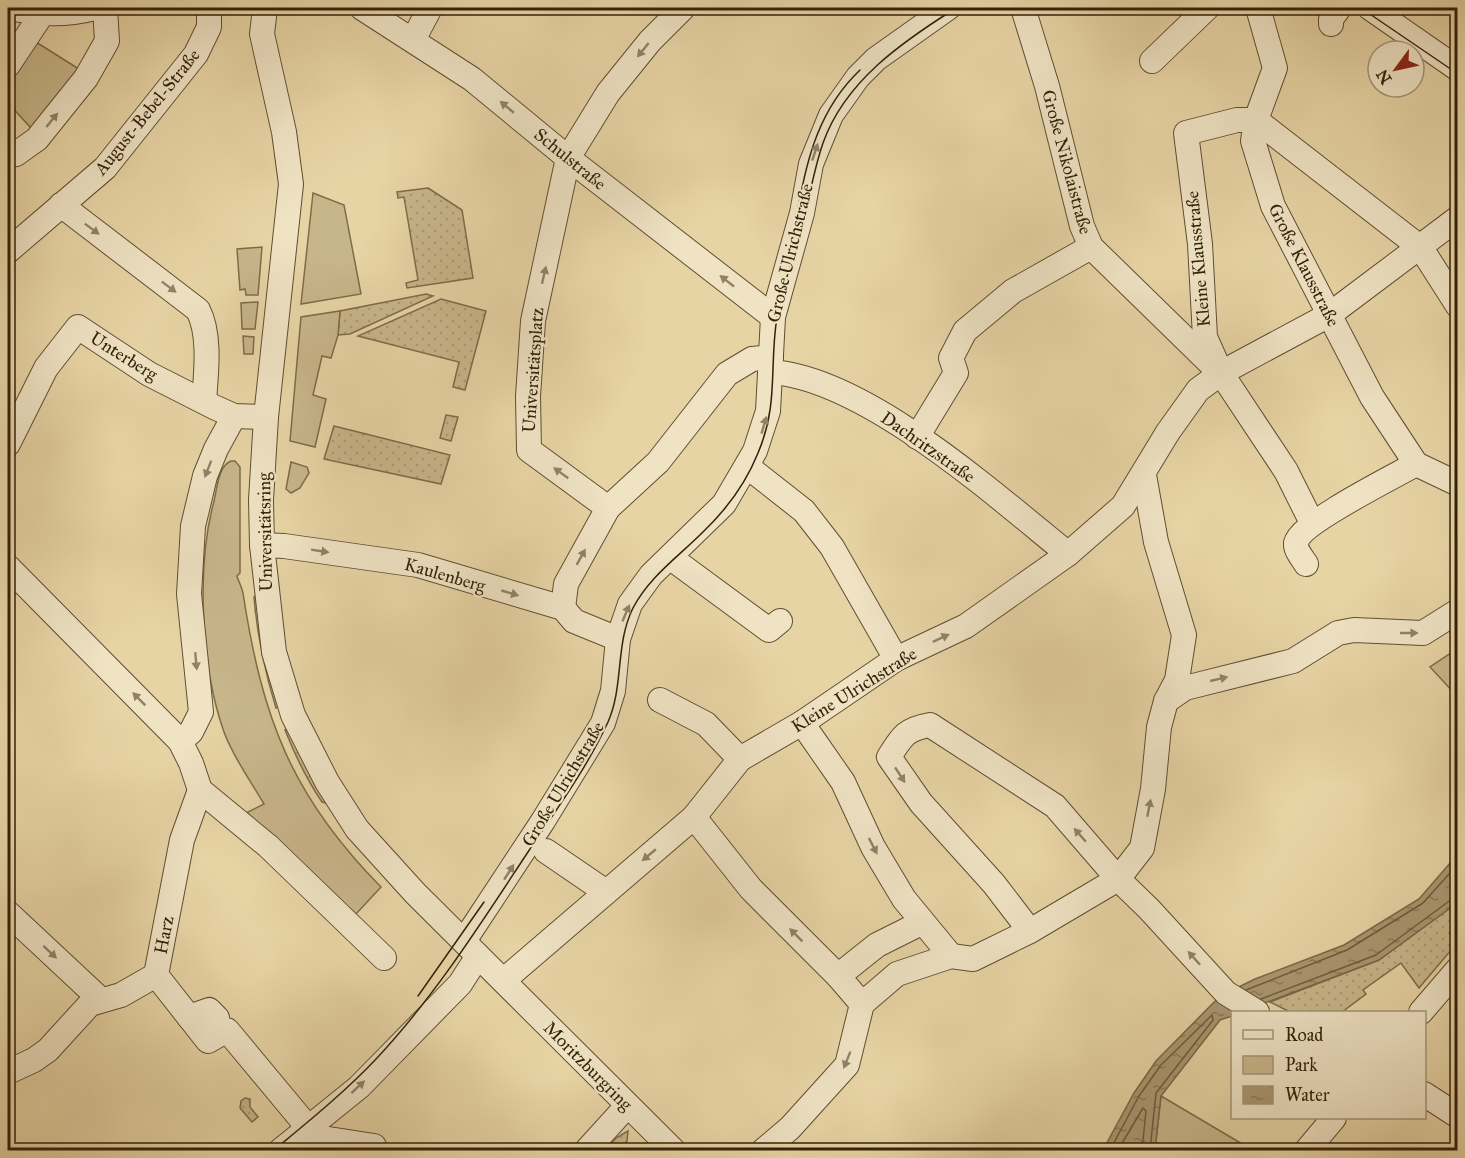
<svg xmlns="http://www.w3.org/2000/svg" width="1465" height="1158" font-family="'IM FELL Great Primer',serif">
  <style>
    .grass { fill: url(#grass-dots); stroke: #7e6c4a; stroke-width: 1.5 }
    .green { fill: #c8b68b; stroke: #7e6c4a; stroke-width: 1.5 }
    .water { fill: url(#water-ripples); stroke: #7a6847; stroke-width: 1.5 }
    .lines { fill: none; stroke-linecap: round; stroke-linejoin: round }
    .shore { stroke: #6e5c3d; stroke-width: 1.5 }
    .minor-casing { stroke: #604e31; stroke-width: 26 }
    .minor { stroke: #efe3c4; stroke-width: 24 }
    .tram { stroke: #33210a; stroke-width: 1.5 }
    .oneway { fill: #918267 }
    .labels { text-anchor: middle; stroke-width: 4.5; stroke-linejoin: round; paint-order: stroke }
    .street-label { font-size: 18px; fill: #33210a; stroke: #efe3c4 }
  </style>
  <defs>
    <pattern id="grass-dots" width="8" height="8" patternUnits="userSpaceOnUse" patternTransform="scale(1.5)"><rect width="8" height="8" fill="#c8b68b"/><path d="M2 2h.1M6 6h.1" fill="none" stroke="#ac9c77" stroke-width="1.8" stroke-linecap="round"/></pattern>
    <pattern id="water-ripples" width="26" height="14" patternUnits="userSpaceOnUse" patternTransform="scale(1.5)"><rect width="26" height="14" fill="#aa9770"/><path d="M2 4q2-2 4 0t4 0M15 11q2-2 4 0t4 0" fill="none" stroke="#8b7b5a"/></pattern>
  </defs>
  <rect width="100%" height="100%" fill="#e7d4a5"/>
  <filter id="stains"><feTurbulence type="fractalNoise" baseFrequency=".00333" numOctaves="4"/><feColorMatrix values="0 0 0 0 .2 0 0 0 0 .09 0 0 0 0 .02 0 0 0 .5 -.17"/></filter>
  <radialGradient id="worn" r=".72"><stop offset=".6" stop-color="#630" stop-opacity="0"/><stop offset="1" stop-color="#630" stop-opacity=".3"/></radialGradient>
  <!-- grass -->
  <g class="grass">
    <path d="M428,188L462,210L473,278L407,288L406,283L418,280L404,197L398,198L397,192Z"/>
    <path d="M426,294L433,296L350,334L338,335L340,311Z"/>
    <path d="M441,299L486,311L465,390L453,387L459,362L358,336Z"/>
    <path d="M446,415L458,417L451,441L440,438Z"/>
    <path d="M334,426L450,455L441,484L324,459Z"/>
    <path d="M256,595L281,707L276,708C265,672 257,635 254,597Z"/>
    <path d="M288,729L326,803L322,802C307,780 295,755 285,730Z"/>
    <path d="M1457,902V943L1419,988L1401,963L1363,990L1366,994L1342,1012H1290L1270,1002L1379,960Z"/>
    <path d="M245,1098L250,1099V1107L258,1117L252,1122L240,1108L241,1101Z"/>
    <path d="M628,1131L627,1141L621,1150H605L616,1138Z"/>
  </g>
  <!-- green -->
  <g class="green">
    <path d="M36,42L82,71L32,129L8,103V80Z"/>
    <path d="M313,193L344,205L361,294L301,304Z"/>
    <path d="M262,247L258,295H246L245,289L240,290L237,249Z"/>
    <path d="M258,302L255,329H242L241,303Z"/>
    <path d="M340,311L338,335L331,358L322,356L313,395L326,399L315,447L290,441L301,317Z"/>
    <path d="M243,336L254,337L253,354H244Z"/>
    <path d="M231,461H235L240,467V573L237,576C239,583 242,587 243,593C262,717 291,796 381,887L356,914L246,813L264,804C250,780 233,757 224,732C201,667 196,567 214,501C217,489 218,466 231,461Z"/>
    <path d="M291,462L307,467L309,473L300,488L291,493L286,489Z"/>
    <path d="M1457,649L1458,694L1456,695L1430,667Z"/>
    <path d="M1161,1096L1249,1148L1252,1150H1155Z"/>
  </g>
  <!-- water -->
  <path class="water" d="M1457,855V903L1379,960L1241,1012H1232V1016L1220,1020L1161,1096L1155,1150H1103L1134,1093L1156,1061L1220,996L1255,979L1344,945L1419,899Z"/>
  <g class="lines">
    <!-- shore -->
    <g class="shore">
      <path d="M1246,990L1347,950L1423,903L1458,864"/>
      <path d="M1261,999L1376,955L1452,899L1458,898"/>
      <path d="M1110,1150L1139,1096L1161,1065L1212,1015L1213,1020L1156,1093L1150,1150"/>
      <path d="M1118,1150L1143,1108L1146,1111L1142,1150"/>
    </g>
    <!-- minor casing -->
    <g class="minor-casing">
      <g id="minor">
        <path d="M8,8C41,14 62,16 95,8"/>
        <path d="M265,8L262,34L284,132L291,184L266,417L261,500L262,545L274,652L293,715L327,782L357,829L415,893L673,1150"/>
        <path d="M362,8L472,79L568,158L773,317"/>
        <path d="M1023,8L1047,86L1082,226L1091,247L1212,365"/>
        <path d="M1258,8L1275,68L1256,120L1253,141L1273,206L1372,397L1416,464L1458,484"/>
        <path d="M1370,8L1458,69"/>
        <path d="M1331,24V19L1339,8"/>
        <path d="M413,40L430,8"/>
        <path d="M1152,61L1207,8"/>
        <path d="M8,65L42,14"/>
        <path d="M1256,120H1237L1186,133L1200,244L1205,337L1221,373L1286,471L1312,523"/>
        <path d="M1256,120L1421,248L1458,306"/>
        <path d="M8,155L16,154L37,139L86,78L107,41L105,8"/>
        <path d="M61,205L198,310C211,335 206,374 204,401"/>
        <path d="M8,251L105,168L196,54L209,27V8"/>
        <path d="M771,372C865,378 995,495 1068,554"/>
        <path d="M917,437L956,373L951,358L965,331L1013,291L1091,247"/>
        <path d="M8,444L46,368L78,327L149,374L214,407L234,416L266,417"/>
        <path d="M748,467L804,511L832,547L896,659"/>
        <path d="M608,508L529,450L528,396L533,321L568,158L608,93L650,41L683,8"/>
        <path d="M262,545L284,546L418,565L563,608L574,621L618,639"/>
        <path d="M671,558L769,630L780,621"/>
        <path d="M1306,564C1303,559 1295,550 1296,543C1300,523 1395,476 1416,464"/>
        <path d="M8,567L180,741L191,763L200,790L268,846L384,958"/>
        <path d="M563,608L566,584L608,508L658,462L727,374L752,359L771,357"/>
        <path d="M660,700L706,724L740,759"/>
        <path d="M1166,701L1185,688L1293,661L1338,633L1354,630L1423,633L1458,611"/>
        <path d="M802,723L843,782L873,847L904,899L951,956"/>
        <path d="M180,741L191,732L201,712L189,594L193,526L205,476L216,449L234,416"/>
        <path d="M694,817L751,889L838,976"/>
        <path d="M546,851L606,892"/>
        <path d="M8,913L100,999"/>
        <path d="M1030,931L994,884L921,803L889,757C902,736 906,729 930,725L1055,806L1118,879L1149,909L1226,993L1257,1012"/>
        <path d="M464,941L543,821L603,723L613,691L618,639L630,604L651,575L724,504L755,451L768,411L773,317L802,213L811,164L831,115L858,77L876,59L948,8"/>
        <path d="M156,975L208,1041L227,1030L316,1137L374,1146"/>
        <path d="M504,980L694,817L740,759L802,723L896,659L966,626L1068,554L1123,506L1168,432L1198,390L1221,373L1329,315L1458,218"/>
        <path d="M862,1004L838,976L877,945L921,923"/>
        <path d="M1421,1012L1458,969"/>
        <path d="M189,1017L209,1010L217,1018"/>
        <path d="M8,1072L34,1060L48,1050L90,1004L121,995L156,975L182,840L200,790"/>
        <path d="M1424,1094L1458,1116"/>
        <path d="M281,1150L359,1087L460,984L478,956"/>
        <path d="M587,1150L627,1106"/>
        <path d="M764,1150L790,1128L847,1065L862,1004L897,974L951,956L973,959L1030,931L1118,879L1142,848L1153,789L1159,727L1166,701L1177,680L1184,635L1156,542L1144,475"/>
        <path d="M1307,1150L1334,1118"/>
      </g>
    </g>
    <!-- minor -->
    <use href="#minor" class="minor"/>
    <!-- tram -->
    <g class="tram">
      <path d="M1361,8L1458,74"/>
      <path d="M798,209C807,157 820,108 860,70"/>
      <path d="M418,996L484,902"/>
      <path d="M274,1150C309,1121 345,1092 377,1058C435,996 481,923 528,852C556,810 587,768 608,722C624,686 615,644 633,608C649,577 679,556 703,532C726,510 746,483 758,453C779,404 769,366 777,317C781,287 794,260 801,231C809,201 813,172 823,143C845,81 902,42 956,8"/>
    </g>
  </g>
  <!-- one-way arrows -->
  <defs><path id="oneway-solid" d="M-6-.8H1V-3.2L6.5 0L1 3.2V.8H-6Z" transform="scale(1.5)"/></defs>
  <g class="oneway">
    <use href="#oneway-solid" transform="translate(643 50) rotate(129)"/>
    <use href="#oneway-solid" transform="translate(507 107) rotate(-140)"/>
    <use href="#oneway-solid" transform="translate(52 120) rotate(-51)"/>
    <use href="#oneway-solid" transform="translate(815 152) rotate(-72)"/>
    <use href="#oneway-solid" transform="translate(92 229) rotate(37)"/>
    <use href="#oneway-solid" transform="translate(544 275) rotate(-77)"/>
    <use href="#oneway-solid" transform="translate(727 281) rotate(-142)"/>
    <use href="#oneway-solid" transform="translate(169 287) rotate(37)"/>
    <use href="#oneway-solid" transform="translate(764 425) rotate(-74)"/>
    <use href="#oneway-solid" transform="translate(208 469) rotate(111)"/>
    <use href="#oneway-solid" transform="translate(561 473) rotate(-144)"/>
    <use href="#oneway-solid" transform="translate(320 551) rotate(9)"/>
    <use href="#oneway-solid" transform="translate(581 557) rotate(-61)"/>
    <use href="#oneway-solid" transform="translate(510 593) rotate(16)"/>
    <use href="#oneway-solid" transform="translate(626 613) rotate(-67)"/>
    <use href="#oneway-solid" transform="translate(1409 633)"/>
    <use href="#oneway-solid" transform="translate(941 638) rotate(-25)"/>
    <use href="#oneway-solid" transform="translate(196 661) rotate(85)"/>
    <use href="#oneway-solid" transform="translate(1219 679) rotate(-13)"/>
    <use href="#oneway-solid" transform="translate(139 699) rotate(-135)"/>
    <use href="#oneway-solid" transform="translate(900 775) rotate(57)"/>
    <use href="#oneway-solid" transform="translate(1149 808) rotate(-79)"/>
    <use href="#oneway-solid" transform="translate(1080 835) rotate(-131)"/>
    <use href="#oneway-solid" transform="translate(873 846) rotate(63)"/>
    <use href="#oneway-solid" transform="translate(649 855) rotate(140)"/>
    <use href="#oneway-solid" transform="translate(509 872) rotate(-57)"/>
    <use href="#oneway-solid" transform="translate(796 935) rotate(-135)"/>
    <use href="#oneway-solid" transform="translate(50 952) rotate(43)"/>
    <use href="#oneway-solid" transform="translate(1194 958) rotate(-132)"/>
    <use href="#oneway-solid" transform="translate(847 1060) rotate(112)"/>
    <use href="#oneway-solid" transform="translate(358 1087) rotate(-43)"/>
  </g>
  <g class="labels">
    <!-- street labels -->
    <g class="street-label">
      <text transform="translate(147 112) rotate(-51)" y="6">August-Bebel-Straße</text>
      <text transform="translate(570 159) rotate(39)" y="6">Schulstraße</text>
      <text transform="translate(1067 162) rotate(75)" y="6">Große Nikolaistraße</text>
      <text transform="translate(790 253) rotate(-76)" y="6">Große Ulrichstraße</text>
      <text transform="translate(1198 259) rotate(-95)" y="6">Kleine Klausstraße</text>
      <text transform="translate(1304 265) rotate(63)" y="6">Große Klausstraße</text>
      <text transform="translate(124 356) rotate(32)" y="6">Unterberg</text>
      <text transform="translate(533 370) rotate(-86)" y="6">Universitätsplatz</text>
      <text transform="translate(928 447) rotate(35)" y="6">Dachritzstraße</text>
      <text transform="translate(265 532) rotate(-91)" y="6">Universitätsring</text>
      <text transform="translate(445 575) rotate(16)" y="6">Kaulenberg</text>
      <text transform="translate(854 690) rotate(-32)" y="6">Kleine Ulrichstraße</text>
      <text transform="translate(563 784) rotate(-59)" y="6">Große Ulrichstraße</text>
      <text transform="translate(164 935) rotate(-79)" y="6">Harz</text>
      <text transform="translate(588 1066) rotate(45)" y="6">Moritzburgring</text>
    </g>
  </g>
  <!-- margin -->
  <rect width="1465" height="1158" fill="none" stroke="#e7d4a5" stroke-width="30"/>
  <rect x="9" y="9" width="1447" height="1140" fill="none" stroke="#33210a" stroke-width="3"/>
  <rect x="15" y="15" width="1435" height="1128" fill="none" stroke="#33210a" stroke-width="1.5"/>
  <!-- legend -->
  <rect x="1231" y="1011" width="195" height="108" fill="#efe3c4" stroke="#a4957a" stroke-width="1.5"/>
  <rect x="1243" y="1030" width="30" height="9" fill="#efe3c4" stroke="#a4957a" stroke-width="1.5"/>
  <text x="1285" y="1041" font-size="18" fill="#33210a">Road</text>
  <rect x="1243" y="1056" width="30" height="18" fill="#c8b68b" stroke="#a4957a" stroke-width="1.5"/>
  <text x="1285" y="1071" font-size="18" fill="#33210a">Park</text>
  <rect x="1243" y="1086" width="30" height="18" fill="url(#water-ripples)" stroke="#a4957a" stroke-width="1.5"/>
  <text x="1285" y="1101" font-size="18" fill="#33210a">Water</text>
  <!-- north arrow -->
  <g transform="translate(1396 69) rotate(237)"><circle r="28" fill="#efe3c4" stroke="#a4957a" stroke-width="1.5"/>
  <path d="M0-4.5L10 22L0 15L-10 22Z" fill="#8f2418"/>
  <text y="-9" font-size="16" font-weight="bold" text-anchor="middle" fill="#33210a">N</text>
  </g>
  <rect width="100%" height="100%" filter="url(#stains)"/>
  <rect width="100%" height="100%" fill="url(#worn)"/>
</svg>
